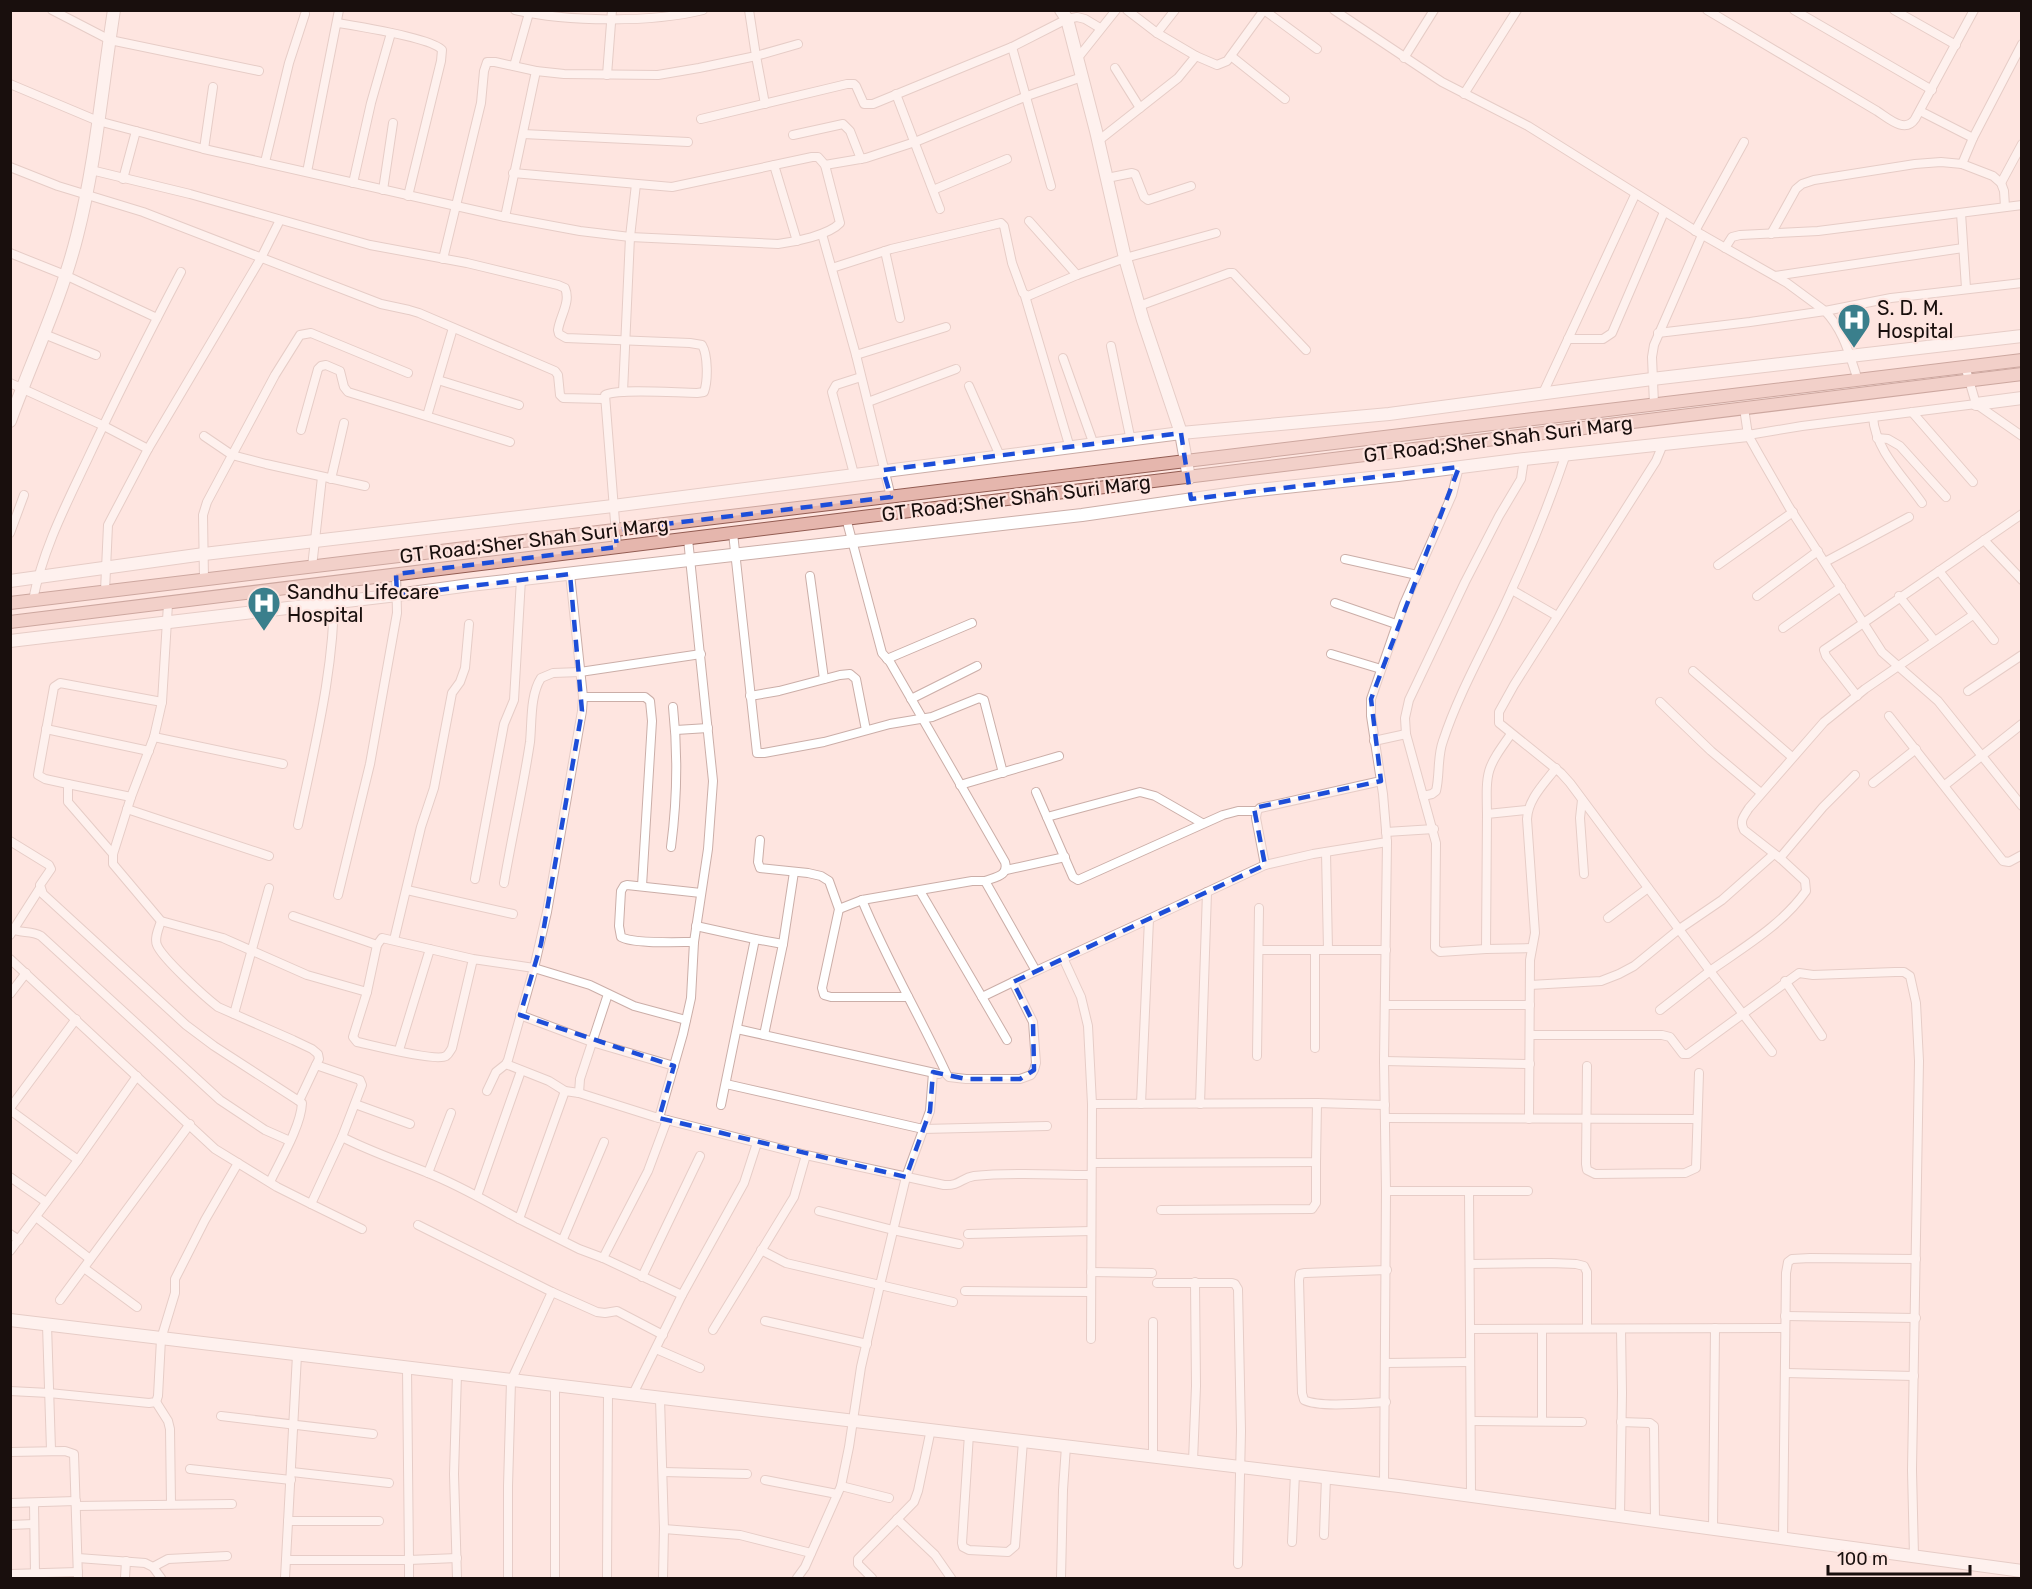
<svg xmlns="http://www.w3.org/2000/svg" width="2032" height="1589" font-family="Rubik,sans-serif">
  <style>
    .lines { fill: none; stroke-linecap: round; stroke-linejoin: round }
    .street-casing { stroke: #cbaea8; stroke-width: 10 }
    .secondary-casing { stroke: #cbaea8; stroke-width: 14 }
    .primary-casing { stroke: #925c52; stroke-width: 14 }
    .street { stroke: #fff; stroke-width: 8 }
    .secondary { stroke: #fff; stroke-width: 12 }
    .primary { stroke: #e5b6ad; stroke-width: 12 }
    .marked { fill: none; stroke: #1d4ed8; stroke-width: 4.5; stroke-dasharray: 12 8; stroke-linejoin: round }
    .labels { text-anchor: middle; stroke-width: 4.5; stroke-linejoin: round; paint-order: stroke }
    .poi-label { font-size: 20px; fill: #190f0d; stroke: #fee5e0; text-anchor: start }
    .street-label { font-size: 20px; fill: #190f0d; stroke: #fee5e0 }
  </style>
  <rect width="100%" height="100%" fill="#fee5e0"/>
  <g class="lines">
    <!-- street casing -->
    <g class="street-casing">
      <g id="street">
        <path d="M52,10L110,40L259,71"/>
        <path d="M515,10C568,22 650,23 703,10"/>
        <path d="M1334,10L1442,82L1528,126L1699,233L1787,283L1825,311L1891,298L2022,283"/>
        <path d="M1707,10L1877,111C1888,118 1905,134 1915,119L1974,10"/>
        <path d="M1794,10L1932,90"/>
        <path d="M1894,10L1956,45"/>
        <path d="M338,23C356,26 433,38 442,50L441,61L408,196"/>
        <path d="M1157,33L1175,10"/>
        <path d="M1012,47L1051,186"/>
        <path d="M1196,56L1217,65L1227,61L1264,10L1317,49"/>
        <path d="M1231,56L1285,99"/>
        <path d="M1404,58L1434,10"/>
        <path d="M1077,59L1116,10"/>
        <path d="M514,66L529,13"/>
        <path d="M1115,68L1140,108"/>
        <path d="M607,75L612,10"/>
        <path d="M10,84L98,121L204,149L505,217L580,231L630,237L778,244C795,242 829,235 840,223L825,165L818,157H812L672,187L513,173"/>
        <path d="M896,94L940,209"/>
        <path d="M1464,94L1517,10"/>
        <path d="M765,104L756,56L798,44"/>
        <path d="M1920,111L1973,138"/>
        <path d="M701,119L847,84H854L856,86L864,104H873L1012,47L1067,19L1077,17L1085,19L1100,28"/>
        <path d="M523,134L688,142"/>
        <path d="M793,135L843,124L850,131L861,159"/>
        <path d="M1098,141L1178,78L1196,56L1157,33L1127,10"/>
        <path d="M204,149L213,87"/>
        <path d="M265,162L289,63L305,14"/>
        <path d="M1962,164L1973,138L2022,44"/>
        <path d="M774,165L797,241"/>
        <path d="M825,165L866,158L915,142L1027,96L1082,77"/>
        <path d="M10,167L58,186L143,212L381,304L409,310L419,313L555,371L558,375L560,395L563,398L604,399"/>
        <path d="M91,170L190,194L370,245L467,263L558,285L565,288C571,302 560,316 558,330L559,334L566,338L690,343L702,345C708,355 708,381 704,392L697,393C678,393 619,388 605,395L617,547"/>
        <path d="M307,172L339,10"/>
        <path d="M1107,178L1132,173L1135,174L1144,197L1148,200L1191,186"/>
        <path d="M123,179L136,131"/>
        <path d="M353,183L371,103L391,33"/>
        <path d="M2001,183L2022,144"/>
        <path d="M383,190L393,123"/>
        <path d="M933,190L1007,159"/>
        <path d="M1961,213L1966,288"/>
        <path d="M505,217L536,71"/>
        <path d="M1029,221L1077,275"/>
        <path d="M1695,231L1744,142"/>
        <path d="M822,234L856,355L891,497"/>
        <path d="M1771,234L1796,189L1802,184L1814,180L1915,164L1941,162L1962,164L1993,176L2001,183L2004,191L2005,207"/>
        <path d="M1725,248L1732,237L1740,235L1818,231L2022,205"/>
        <path d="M885,251L900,318"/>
        <path d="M10,253L65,275L157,318"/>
        <path d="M443,259L481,103L484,71L487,62H495L536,71L564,74L658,75L699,68L756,56L749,10"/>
        <path d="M832,268L891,249L1001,223L1004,226L1012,263L1023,293L1028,296L1077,275L1125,258L1216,233"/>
        <path d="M1775,276L1963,248"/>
        <path d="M1025,296L1070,448"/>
        <path d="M1139,306L1229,273H1233L1306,350"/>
        <path d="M1658,333L1750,322L1825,311C1844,331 1849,354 1858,380"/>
        <path d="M44,334L96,355"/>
        <path d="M1568,339H1603L1612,333L1664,212"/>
        <path d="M1111,346L1131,441"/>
        <path d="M856,355L946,327"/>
        <path d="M1063,358L1094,445"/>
        <path d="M1965,366L1976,404L2022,436"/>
        <path d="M438,380L519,405"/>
        <path d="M10,383L102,425L148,449"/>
        <path d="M969,386L1000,456"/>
        <path d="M623,392L630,237L636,184"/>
        <path d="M1543,393L1635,195"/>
        <path d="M868,402L956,369"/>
        <path d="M1654,404L1652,357L1654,345L1702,235"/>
        <path d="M1744,408L1748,435L1758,453L1789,507L1882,652L1938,701L2022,806"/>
        <path d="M1912,412L1973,482"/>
        <path d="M427,416L453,328"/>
        <path d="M1873,417C1875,450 1904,477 1922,503"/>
        <path d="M301,430L318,369L321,366L326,365L340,371L344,387L348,392L510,442"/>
        <path d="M1748,435L1802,426L1976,404"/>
        <path d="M204,436L232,455L266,464L365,486"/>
        <path d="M1877,438L1888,439L1900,446L1946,497"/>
        <path d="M1661,444V449L1656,461L1514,685L1499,712V723L1561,773L1570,783L1710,971C1744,947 1782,925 1806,891L1805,881L1780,858"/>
        <path d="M854,474L832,392L836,385L861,377"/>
        <path d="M331,479L344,423"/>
        <path d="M846,518L882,653L890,662L1005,862C1009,876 995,877 985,881"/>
        <path d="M10,533L24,495"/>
        <path d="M733,533L757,753H764L824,742L890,724L932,717L979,698L984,700L1003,773"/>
        <path d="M1984,540L2022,580"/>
        <path d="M1345,559L1417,575"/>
        <path d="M1825,562L1909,517"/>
        <path d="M1718,565L1793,512"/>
        <path d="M312,567L322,477"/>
        <path d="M1939,571L1994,640"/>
        <path d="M570,574L583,697L582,711L547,912L534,968L590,985L634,1006L686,1020"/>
        <path d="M810,576L824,679"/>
        <path d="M204,580L203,515L207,502L275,375L300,335L311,333L408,373"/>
        <path d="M1512,590L1557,616"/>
        <path d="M105,591L108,525L148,449L261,258L280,220"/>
        <path d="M1757,596L1818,551"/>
        <path d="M1899,596L1934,640"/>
        <path d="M33,600C43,548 67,503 89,456C118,394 149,333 181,272"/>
        <path d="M1335,603L1396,624"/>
        <path d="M1783,628L1841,587"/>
        <path d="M1331,654L1381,669"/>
        <path d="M887,659L972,623"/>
        <path d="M1693,671L1792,757"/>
        <path d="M1968,691L2022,655"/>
        <path d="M750,696L779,691L840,675L850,674L856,679L866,730"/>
        <path d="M1857,696L1826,656L1824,650L1827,648L2022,514"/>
        <path d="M583,697H645L650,701L652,721L642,886"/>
        <path d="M911,699L977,666"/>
        <path d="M162,702L168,604"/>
        <path d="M1660,702L1711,751L1761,793"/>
        <path d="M1889,716L2003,861L2009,862L2022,855"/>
        <path d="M46,729L149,751"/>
        <path d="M676,730L708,728"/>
        <path d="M1374,741L1406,734"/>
        <path d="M283,764L154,737L131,797L113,854V864L161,921L223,938L307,975L367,992"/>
        <path d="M1855,775L1823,807L1780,858L1744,830C1739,821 1744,816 1749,808L1824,722L1865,689L1973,615"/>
        <path d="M1873,783L1916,749"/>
        <path d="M68,784L131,797"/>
        <path d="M960,785L1059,756"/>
        <path d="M1945,785L2022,724"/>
        <path d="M1036,792L1073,877L1078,880L1223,815L1238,811H1257"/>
        <path d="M1423,796L1432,794L1436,791C1440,775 1437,757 1443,741C1460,689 1489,641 1511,591C1532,546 1550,501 1566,454"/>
        <path d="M1582,800L1580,818L1584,874"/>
        <path d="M127,809L269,856"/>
        <path d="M1527,810L1487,814L1486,949L1532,948"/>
        <path d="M1487,814C1486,770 1486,769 1511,734"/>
        <path d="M1047,817L1140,792L1155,796L1202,823"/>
        <path d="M298,825C315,745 336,663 334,582"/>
        <path d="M1386,832L1434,829"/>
        <path d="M760,840L758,862L760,868L808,873L821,876L829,881L839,909L822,988L824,995L831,997H908"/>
        <path d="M10,841L49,865L51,869L40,885L43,894L186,1025L214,1046L302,1103C301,1126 280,1161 270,1182"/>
        <path d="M1387,842L1384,1061L1386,1191H1528"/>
        <path d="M671,847C677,801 678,753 673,707"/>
        <path d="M1326,852L1328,950"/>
        <path d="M113,854L68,802V784L45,779L38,775L54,687L60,683L162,702L154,737"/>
        <path d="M1265,865L1256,818L1257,811L1260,808L1381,781"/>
        <path d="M1006,870L1065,857"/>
        <path d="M475,879L504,724L514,700L521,579"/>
        <path d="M504,883C512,836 523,789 530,742C532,722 530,695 541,678L553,673L580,672L701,654"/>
        <path d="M407,890L513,914"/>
        <path d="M920,891L982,997"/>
        <path d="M338,895L370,764L397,613L396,574"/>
        <path d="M862,900C887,961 920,1016 947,1075L949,1077L966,1079H1020L1031,1075L1034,1070L1036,1063L1033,1022L1013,982"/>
        <path d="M839,909L862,900L972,881H985L1036,971L1149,919L1141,1104"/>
        <path d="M293,916L377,945"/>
        <path d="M1608,918L1648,888"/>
        <path d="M1149,919L1265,865L1313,854L1387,842L1383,794L1371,716V699L1404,604L1452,495L1459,467"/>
        <path d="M161,921C159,928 154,938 157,945C162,958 205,997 218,1007L293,1040L312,1049L318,1054L319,1059L316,1065L299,1101"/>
        <path d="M696,926L755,939L721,1105"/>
        <path d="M10,928C19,934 31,930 41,936L220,1100L265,1130L290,1141"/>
        <path d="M10,935L40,888"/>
        <path d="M755,939L783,944"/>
        <path d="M394,940L421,827L434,788L452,693L460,682L465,668L469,624"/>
        <path d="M694,942C678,942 633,944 621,937L619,926L621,891L624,886L627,885L701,893"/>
        <path d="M1486,949L1440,952L1435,948L1436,843L1406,734L1405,718L1409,700L1465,582L1499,516L1521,479L1524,459"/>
        <path d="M1259,950H1386"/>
        <path d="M1315,950V1048"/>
        <path d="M10,959L215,1149L277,1187L311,1204L342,1137L362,1085L360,1080L316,1065"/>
        <path d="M473,959L452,1048C450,1051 449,1054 446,1056C436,1062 371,1045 357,1042L353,1037L367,992L377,945L382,938L473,959L534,968L508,1060L506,1064L496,1072L487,1091"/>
        <path d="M1064,960L1081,997L1088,1026L1092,1104"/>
        <path d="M1785,981L1822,1036"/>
        <path d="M1530,985L1601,981L1619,974L1634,966L1678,930L1722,900L1774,854"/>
        <path d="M10,994L26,973"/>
        <path d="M1385,1005H1530"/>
        <path d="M1660,1010L1710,971L1772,1052"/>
        <path d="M234,1014L269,888"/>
        <path d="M520,1015L592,1042L674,1066"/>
        <path d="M737,1029L939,1074"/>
        <path d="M764,1035L783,944L794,872"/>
        <path d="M1530,1035H1662L1670,1037L1683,1054H1688L1799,973L1813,975L1895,972H1904L1910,976L1916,1003L1919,1061L1912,1470L1914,1556"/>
        <path d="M1007,1040L982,997L1036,971"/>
        <path d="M399,1050L430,949"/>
        <path d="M1257,1056L1259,908"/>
        <path d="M1384,1061L1530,1064"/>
        <path d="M506,1064L549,1081L565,1091L579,1093L655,1117L806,1155L944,1185C960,1186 961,1178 974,1176C1012,1172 1052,1175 1090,1175"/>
        <path d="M1587,1066L1586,1164L1587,1170L1595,1174L1685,1173L1696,1168L1699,1073"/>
        <path d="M726,1084L923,1129L1047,1126"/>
        <path d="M579,1093L580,1079L608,994"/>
        <path d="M355,1104L410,1124"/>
        <path d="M1200,1104L1207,892"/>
        <path d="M10,1108L76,1019"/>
        <path d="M10,1110L78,1160L137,1076"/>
        <path d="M659,1118L683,1034L691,998L694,942L708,849L713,781L688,539"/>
        <path d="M1385,1118L1697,1119"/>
        <path d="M1529,1119L1530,960L1535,933L1527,819C1528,799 1544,784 1556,768"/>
        <path d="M342,1137C369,1151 399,1161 428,1173C459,1185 489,1203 519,1219L565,1091"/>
        <path d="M1092,1163L1316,1162L1317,1103"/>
        <path d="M428,1173L451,1113"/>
        <path d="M10,1177L46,1202"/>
        <path d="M1469,1191L1470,1329L1785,1328"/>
        <path d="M477,1196L521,1071"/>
        <path d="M311,1204L362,1229"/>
        <path d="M1161,1210L1312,1209L1316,1203V1162"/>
        <path d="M819,1211L893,1230L959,1244"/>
        <path d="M36,1217L90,1259"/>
        <path d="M519,1219L579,1249L603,1258L648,1171L667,1120"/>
        <path d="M418,1225L552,1292L597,1312L605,1313L617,1311L663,1335"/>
        <path d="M10,1234L19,1240"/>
        <path d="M968,1234L1091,1231"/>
        <path d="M563,1239L604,1142"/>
        <path d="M761,1250L786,1263L880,1285L906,1177L930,1111L933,1073"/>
        <path d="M10,1251L78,1160"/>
        <path d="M603,1258L682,1295L744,1183L757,1143"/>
        <path d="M1470,1264L1551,1263L1576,1264L1584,1266L1587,1272V1328"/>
        <path d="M84,1268L137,1307"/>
        <path d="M1091,1272L1152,1273"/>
        <path d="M642,1277L700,1156"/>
        <path d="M1157,1283H1232L1235,1284L1238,1289L1241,1431L1238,1564"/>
        <path d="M965,1291L1091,1292"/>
        <path d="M60,1300L190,1124"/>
        <path d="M1785,1316L1916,1318"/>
        <path d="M765,1321L867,1344"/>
        <path d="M47,1325L51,1450"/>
        <path d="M1470,1329L1471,1495"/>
        <path d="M713,1330L794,1197L806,1155"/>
        <path d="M1091,1339L1092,1104L1317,1103L1385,1105"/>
        <path d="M656,1349L700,1368"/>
        <path d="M1385,1363L1470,1362"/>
        <path d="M407,1368L409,1560L457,1558"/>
        <path d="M1786,1373L1914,1376"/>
        <path d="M555,1385V1578"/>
        <path d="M10,1391L49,1393L149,1403L156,1402L158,1396L161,1339L175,1293V1279L205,1220L238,1163"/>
        <path d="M633,1394L682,1295"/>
        <path d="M660,1399L664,1529L663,1578"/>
        <path d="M156,1402L168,1421L170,1429L171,1504"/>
        <path d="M1386,1402C1366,1403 1320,1408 1304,1400L1302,1393L1299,1280L1300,1274L1305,1273L1387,1270"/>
        <path d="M221,1416L373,1434"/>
        <path d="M1471,1421L1582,1422"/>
        <path d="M1542,1421V1329"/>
        <path d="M1621,1422L1650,1423L1654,1426L1655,1521"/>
        <path d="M969,1434L962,1543L963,1547L969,1550L1008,1552L1015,1546L1023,1441"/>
        <path d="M10,1452L65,1451L74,1454L78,1578"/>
        <path d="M1153,1456V1322"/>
        <path d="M1193,1461L1196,1386L1195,1282"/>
        <path d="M190,1469L291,1480"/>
        <path d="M292,1472L389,1483"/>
        <path d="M663,1472L747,1474"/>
        <path d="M765,1480L837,1494"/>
        <path d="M1384,1484L1386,1191"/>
        <path d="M841,1486L889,1498"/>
        <path d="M10,1503L76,1501"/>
        <path d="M34,1503L35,1574"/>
        <path d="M76,1506L232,1504"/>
        <path d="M1620,1515L1622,1393L1621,1329"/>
        <path d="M897,1519L935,1555L951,1578"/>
        <path d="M288,1521H379"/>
        <path d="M10,1525L34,1524"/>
        <path d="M664,1529L740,1535L811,1553"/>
        <path d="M1713,1529L1715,1328"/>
        <path d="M1324,1535L1326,1477"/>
        <path d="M1783,1539L1786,1273L1788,1262L1792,1259L1810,1258L1916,1259"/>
        <path d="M1292,1542L1295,1473"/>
        <path d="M78,1558L145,1563L153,1567L161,1578"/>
        <path d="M286,1560H409V1578"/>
        <path d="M153,1567L168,1559L227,1556"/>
        <path d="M10,1574L78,1572"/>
        <path d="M125,1578L126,1561"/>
        <path d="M285,1578L297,1355"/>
        <path d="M457,1578L454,1474L457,1374"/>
        <path d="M508,1578V1486L511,1381L552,1292"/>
        <path d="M607,1578L608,1391"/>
        <path d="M797,1578L805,1567L841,1486L849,1447L861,1367L880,1285L953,1302"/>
        <path d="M872,1578L858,1564V1559L914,1502L918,1491L931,1429"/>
        <path d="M1061,1578L1063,1490L1066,1446"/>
      </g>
    </g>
    <!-- secondary casing -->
    <g class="secondary-casing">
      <g id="secondary">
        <path d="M1061,10L1067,19L1096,131L1125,258L1143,320L1181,433L1189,478"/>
        <path d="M1976,404L2022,398"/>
        <path d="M10,421C32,360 61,300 77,236C96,162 102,86 114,10"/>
        <path d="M10,581L204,554L613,506L1181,433L1389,414L1652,379L2022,336"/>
        <path d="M10,641L397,595L470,585L1082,515L1249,491L1398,475L1524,459L1748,435"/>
        <path d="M10,1320L1399,1486L2022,1571"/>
      </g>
    </g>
    <!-- primary casing -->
    <g class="primary-casing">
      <g id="primary">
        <path d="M10,603L2022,360"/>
        <path d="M10,622L2022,374"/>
      </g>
    </g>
    <!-- street -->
    <use href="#street" class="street"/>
    <!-- secondary -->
    <use href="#secondary" class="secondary"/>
    <!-- primary -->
    <use href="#primary" class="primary"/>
  </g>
  <!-- marked area -->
  <path d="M0 0H2032V1589H0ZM1181,433L1191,499L1459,467L1371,699L1381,781L1254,808L1265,865L1013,982L1033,1022L1034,1070L1020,1079H966L933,1072L930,1111L906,1177L659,1118L674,1066L520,1015L541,944L582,711L570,574L397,595L396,574L617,547L615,530L891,497L883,470Z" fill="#fee5e0" fill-opacity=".55" fill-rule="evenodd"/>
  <path class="marked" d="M1181,433L1191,499L1459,467L1371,699L1381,781L1254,808L1265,865L1013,982L1033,1022L1034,1070L1020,1079H966L933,1072L930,1111L906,1177L659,1118L674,1066L520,1015L541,944L582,711L570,574L397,595L396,574L617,547L615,530L891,497L883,470Z"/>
  <!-- icons -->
  <defs>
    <g id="hospital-pin" transform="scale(1.725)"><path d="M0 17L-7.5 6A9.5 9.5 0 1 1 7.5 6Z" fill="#3a7f8c" stroke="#fee5e0"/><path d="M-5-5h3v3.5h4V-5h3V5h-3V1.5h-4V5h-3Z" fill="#fff"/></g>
  </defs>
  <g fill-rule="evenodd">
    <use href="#hospital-pin" x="1854" y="320"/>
    <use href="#hospital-pin" x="264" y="603"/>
  </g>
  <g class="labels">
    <!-- poi labels -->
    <g class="poi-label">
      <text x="1877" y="315">S. D. M.<tspan x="1877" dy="23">Hospital</tspan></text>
      <text x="287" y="599">Sandhu Lifecare<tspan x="287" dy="23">Hospital</tspan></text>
    </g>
    <!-- street labels -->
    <g class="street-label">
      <text transform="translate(1498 439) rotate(-7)" y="7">GT Road;Sher Shah Suri Marg</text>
      <text transform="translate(1016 498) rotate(-7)" y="7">GT Road;Sher Shah Suri Marg</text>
      <text transform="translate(534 540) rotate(-7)" y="7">GT Road;Sher Shah Suri Marg</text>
    </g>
  </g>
  <!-- border -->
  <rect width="2032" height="1589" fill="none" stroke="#190f0d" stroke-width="24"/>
  <!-- scale -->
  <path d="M1828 1565v9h142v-9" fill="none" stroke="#190f0d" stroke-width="3"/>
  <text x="1837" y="1565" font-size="18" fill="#190f0d" stroke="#fee5e0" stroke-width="4.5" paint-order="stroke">100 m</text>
</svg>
